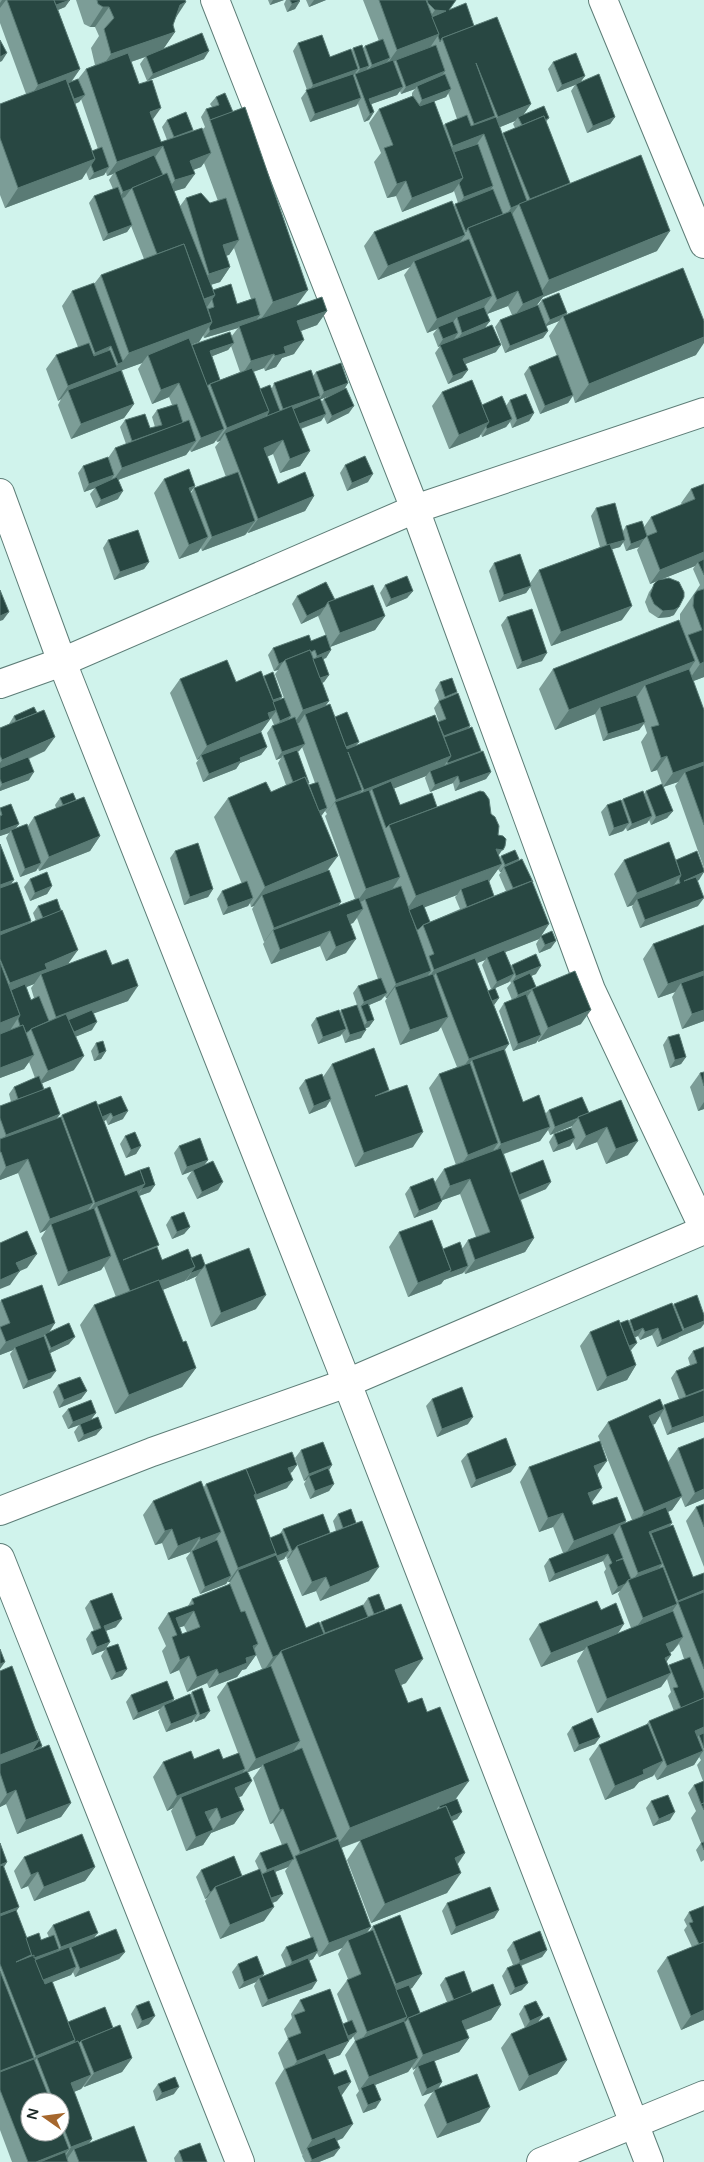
<svg xmlns="http://www.w3.org/2000/svg" width="704" height="2162" font-family="'Varela Round',sans-serif">
  <style>
    .lines { fill: none; stroke-linecap: round; stroke-linejoin: round }
    .minor-casing { stroke: #5d7d77; stroke-width: 30 }
    .minor { stroke: #fff; stroke-width: 28 }
    .wall { fill: #7c9d97; fill-rule: evenodd }
    .shaded-wall { fill: #5a7b75 }
    .building { fill: #284742; stroke: #5a7b75; fill-rule: evenodd }
  </style>
  <rect width="100%" height="100%" fill="#d0f3ec"/>
  <g class="lines">
    <!-- minor casing -->
    <g class="minor-casing">
      <g id="minor">
        <path d="M215,0L415,509L591,990L704,1229"/>
        <path d="M603,0L704,244"/>
        <path d="M0,493L62,662L347,1383L649,2162"/>
        <path d="M0,684L62,662L415,509L704,412"/>
        <path d="M0,1511L152,1452L347,1383L704,1230"/>
        <path d="M0,1558L240,2162"/>
        <path d="M541,2162L704,2095"/>
      </g>
    </g>
    <!-- minor -->
    <use href="#minor" class="minor"/>
  </g>
  <!-- wall -->
  <g class="wall">
    <path d="M0,0H70L65,7L58,10L80,69L72,81L78,79L86,69L95,65L91,48L99,36L95,27H90L84,24L76,0H185L175,18L173,25L175,32L163,49L204,59L147,81L140,64L145,57L131,62L161,142L167,140L162,127L167,120L193,130L192,131L203,129L205,127L201,117L206,109L212,107L210,104L216,97L297,306L327,311L317,325L301,331L294,354L282,358L276,367L265,371L264,368L253,372L260,389L272,388L274,383L313,376L316,372L348,383L344,389L349,413L327,424L324,417L321,421L301,429L310,451L300,466L280,473L273,454L267,457L278,484L314,496L305,511L248,533V532L245,535L202,551L201,548L198,552L179,559L154,493L164,479L195,486L190,492L191,493L194,488L226,477L215,447L220,441L217,442L216,440L214,443L191,452L190,450L186,455L118,480V499L96,508L90,494L95,488L84,492L78,473L83,466L108,458L115,448L126,444L120,427L125,420L150,428L155,427L152,417L157,410L172,405L169,397L152,404L138,369L142,363L122,370L134,404L124,418L71,439L58,405L61,399L58,401L46,369L56,355L78,347L62,306L72,291L94,284L101,275L144,259L131,226L127,232L103,241L89,203L94,196L113,189L109,180L113,174L107,176L106,172L104,175L89,180L86,172L82,179L5,208L0,195V104L26,94L0,23ZM81,99L98,149L92,151L75,104L79,102ZM204,163L218,201L210,203L186,198L180,206L174,191L185,188L193,170L201,167ZM234,248L251,299L237,304L213,290L211,285L220,282L230,267L226,255H229ZM238,328L231,337L192,345L191,344L199,342L203,335L204,338ZM231,346L240,372L220,380L212,356L228,350ZM331,395L324,399L321,402L320,399Z"/>
    <path d="M268,0H284L270,5Z"/>
    <path d="M286,0H290L300,1L295,9L287,12L284,4Z"/>
    <path d="M306,0H326L309,7Z"/>
    <path d="M363,0H456L449,10L474,26L531,104L524,114L549,118L546,122L570,183L569,184L657,251L543,297L537,305H538L542,300L566,315L696,355L575,403L573,396L568,403L540,414L524,374L529,367L557,356L549,336L559,321L546,326L548,331L543,338L505,353L495,327L500,320L512,315L508,306L487,314L484,308L490,321L485,327L496,352L465,364L468,370L462,378L448,384L435,353L440,346L438,347L433,334L437,329L427,333L404,275L410,267L378,280L364,246L374,232L454,206L455,204L458,203L454,191L402,212L396,196L387,198L374,162L381,153L369,123L379,109L412,96V93L415,89L401,94L400,91L397,95L371,104L374,112L369,120L364,122L358,104L356,106L310,122L301,98L307,90L293,51L298,43L330,57L352,50L353,48H363L365,46L379,41ZM448,93L457,119L445,124L443,126L429,103L446,97ZM515,121L513,124L515,128L502,134L500,127Z"/>
    <path d="M553,62L581,82L615,117L610,124L587,133L571,91L575,85L557,92L548,69Z"/>
    <path d="M442,392L482,405L506,406L510,400L534,413L529,421L512,428L510,422L506,427L482,437L481,434L479,437L449,449L432,406Z"/>
    <path d="M345,465L368,482L347,491L340,473Z"/>
    <path d="M704,484V677L693,681L704,710V868L675,786L678,782L663,787L657,770L651,772L641,742L647,733L644,724L639,730L603,741L595,714L555,730L539,689L553,669L680,621V614L700,585L693,569L695,566L662,579L674,615L669,617L658,618L649,612L645,602L649,592L657,581L650,584L637,550L639,547L626,551L623,542L620,547L612,549L622,620L551,646L530,587L526,593L499,602L489,571L494,563L530,583L539,570L600,547L591,516L596,508L623,531L626,526L644,527L651,517L682,505L681,503L691,489Z"/>
    <path d="M108,540L149,562L144,569L114,580L103,548Z"/>
    <path d="M385,585L413,591L407,598L386,607L380,593Z"/>
    <path d="M297,596L335,600L385,616L375,630L330,647L331,650L326,658L323,659L329,675L324,682L322,683L325,706L335,717L356,746L439,722L434,708L439,701L435,690L440,682L457,692L456,694L469,728L481,751L480,752L491,772L486,779L455,791L453,783L430,792L425,778L426,776L394,788L400,805L437,807L491,814L498,835L499,856L500,858L501,856L519,859L517,861L549,924L541,936L551,948L539,953L536,944L539,939L505,952L511,966L512,965L536,974L531,976L536,987L581,1024L538,1042V1040L536,1043L513,1051L499,1011L504,1003L512,1000L507,988L511,983L510,981L509,982L495,988L499,998L494,1005L509,1044L505,1049L523,1102L545,1114L549,1110L589,1113L621,1100L628,1155L606,1164L597,1142L576,1150L573,1142L570,1146L553,1152L549,1142L554,1134L571,1128L572,1126L550,1135L548,1130L540,1141L504,1154L511,1173L546,1189L521,1200L534,1238L525,1252L465,1274L464,1271L463,1273L444,1280L441,1284L408,1297L389,1247L399,1232L443,1249H462L468,1240L476,1237L460,1194L442,1200L437,1209L414,1218L405,1194L410,1187L435,1182L444,1169L456,1165L429,1088L439,1074L457,1067L441,1027L438,1031L400,1045L385,1001L387,998H386L385,996L381,1000L369,1005L374,1020L369,1027L365,1028L361,1038L345,1043L342,1034L340,1036L318,1044L311,1025L316,1018L340,1012L341,1010L357,1005L353,993L358,986L378,979L357,918L353,923L350,924L346,953L326,961L320,946L271,964L263,944L265,941L264,942L252,909L254,906L251,907L250,903L248,906L223,915L217,899L222,891L242,884L214,817L228,798L271,792L286,785L278,763L281,758L276,760L267,733L272,726L274,725L271,718L261,732L267,747L261,755L240,763L236,769L203,782L196,763L199,759L197,760L170,693L180,679L236,682L263,677L264,676L280,699L284,698L275,674L278,670L274,671L268,655L273,648L311,641L326,636L318,616L320,615L301,624L292,604ZM302,747L315,783L309,785L298,752L299,751ZM325,811L327,814L325,816L355,899L339,905L328,870L321,816ZM498,869L500,872H501L499,875L506,891L494,896L489,882ZM457,895L455,897L460,909L430,922L424,907ZM485,960L482,965L491,989L488,991L477,963Z"/>
    <path d="M507,617L542,661L517,669L501,625Z"/>
    <path d="M14,716L45,751L29,759V780L0,791V728L9,724Z"/>
    <path d="M646,791L673,811L667,818L651,825L649,820L647,823L627,831L626,828L623,831L609,836L601,812L607,805L621,801L623,799L644,794Z"/>
    <path d="M60,798L76,800L100,836L90,851L39,871L38,868L36,871L20,877L6,838L9,833L0,836V808L19,824L15,829L28,826L34,817L56,808L55,805Z"/>
    <path d="M0,844L11,884L29,924L36,921L33,913L38,906L69,964L112,965L128,1001L93,1013L92,1030L75,1037L74,1070L42,1083L57,1119L60,1118L62,1115L98,1105L123,1119L108,1125L106,1120L104,1121L125,1176L155,1185L150,1192L139,1196L159,1245L157,1247L162,1260L191,1258L205,1265L256,1309L211,1327L195,1279L197,1276L186,1281V1280L185,1281L162,1290L183,1342L196,1368L182,1387L115,1414L80,1325L94,1305L116,1297L104,1266L101,1270L58,1286L41,1238L46,1230L40,1233L18,1173L0,1180V1106L11,1102L9,1094L14,1087L35,1078L29,1062L24,1069L0,1078ZM34,984L31,988L34,998L31,1000L26,987Z"/>
    <path d="M175,851L213,889L208,897L184,905L170,858Z"/>
    <path d="M624,860H676L699,880L697,881L698,906L640,928L632,907L633,905L627,907L614,874Z"/>
    <path d="M30,879L52,886L47,894L30,901L24,887Z"/>
    <path d="M704,925V1021L682,1029L672,997L675,992L658,998L643,959L653,944Z"/>
    <path d="M668,1037L686,1057L681,1064L670,1068L663,1045Z"/>
    <path d="M96,1043L106,1051L101,1059L94,1061L91,1051Z"/>
    <path d="M332,1064L388,1092L413,1147L355,1167L330,1101L326,1107L309,1114L299,1088L305,1080L323,1077Z"/>
    <path d="M704,1072V1109L698,1111L690,1087L700,1073Z"/>
    <path d="M125,1136L141,1146L136,1154L126,1158L120,1144Z"/>
    <path d="M179,1146L208,1160L204,1165L218,1190L197,1199L187,1178L192,1171L182,1175L174,1153Z"/>
    <path d="M171,1217L190,1227L184,1234L172,1239L166,1225Z"/>
    <path d="M1,1300L55,1323L49,1333L69,1344L50,1353L51,1378L23,1389L10,1354L13,1350L0,1355V1302Z"/>
    <path d="M674,1304L701,1328L679,1337L678,1338L657,1347L652,1335L640,1340L638,1336L634,1337L637,1343L631,1350L636,1365L627,1380L597,1391L580,1346L590,1332L620,1323L628,1322L630,1320L673,1306Z"/>
    <path d="M704,1347V1422L667,1435L660,1416L655,1424H653L668,1462L678,1448L704,1499L685,1507L681,1497L672,1510L668,1512L670,1526L693,1577L704,1573V1860L701,1862L696,1850L701,1843L691,1818L696,1811L688,1793L694,1785L703,1781L697,1765L701,1760L699,1757L694,1765L657,1780L654,1774L653,1776L639,1782L634,1788L605,1800L589,1759L599,1745L646,1725L649,1721L674,1711L668,1696L671,1692L667,1679L661,1687L597,1713L577,1661L584,1650L541,1667L529,1639L539,1624L601,1610L617,1634L631,1628L618,1594L620,1591L612,1595L604,1572L606,1569L603,1561L549,1582L544,1566L549,1559L563,1553L553,1527L539,1532L520,1482L529,1467L600,1441L598,1436L608,1422L663,1406L664,1405L679,1399L671,1378L676,1371L690,1365L688,1358L693,1351ZM602,1445L632,1520L625,1523L593,1505L592,1502L597,1475ZM679,1644L684,1659L669,1665L668,1666L666,1662L671,1655L670,1653L673,1651Z"/>
    <path d="M58,1385L87,1391L81,1399L59,1408L53,1392Z"/>
    <path d="M432,1399L468,1424L437,1437L426,1406Z"/>
    <path d="M68,1409L96,1413L91,1419L102,1428L96,1435L78,1442L74,1432L79,1425L68,1429L62,1416Z"/>
    <path d="M301,1450L332,1465L329,1470L334,1484L329,1491L310,1499L304,1484L306,1480L304,1481L295,1458Z"/>
    <path d="M467,1454L511,1472L471,1488L461,1461Z"/>
    <path d="M297,1465L292,1472L290,1473L287,1488L255,1500L270,1539L279,1535L283,1529L330,1533L336,1531L333,1521L338,1514L369,1581L320,1601L316,1591L302,1596L287,1560L289,1558L287,1559L286,1556L284,1559L279,1561L306,1628L320,1623L321,1622L363,1605L368,1598L406,1683L401,1685L408,1703L462,1812L457,1819L452,1821L465,1853L458,1864L447,1893L371,1923L347,1860L360,1841L341,1848L367,1932H369L373,1926L422,1974L412,1988L410,1989L420,2013L447,2002L440,1985L445,1978L472,1993L501,2005L491,2020L466,2030L469,2038L459,2052L434,2061L442,2082L438,2089L480,2122L437,2138L424,2105L433,2092L422,2096L413,2073L416,2068L413,2070L412,2067L408,2072L375,2085L376,2108L363,2113L356,2095L359,2091L345,2055L355,2041L353,2036L351,2039L349,2040L340,2055L328,2059L334,2075L351,2082L342,2095L343,2138L337,2141L334,2156L319,2162H305L302,2156L303,2154L302,2155L275,2083L284,2069L278,2053L288,2039L284,2029L292,2018L291,2014L300,2000L343,2024L348,2022L337,1994L348,1979L338,1954L342,1948L319,1957L317,1953L313,1959L309,1961L312,1989L262,2007L254,1986L256,1982L239,1989L232,1972L238,1964L264,1974L262,1977L286,1967L281,1955L286,1947L311,1938L285,1871L288,1867L275,1872L277,1901L273,1903L264,1921L220,1939L205,1901L207,1898L205,1899L196,1877L201,1870L242,1876L259,1870L255,1861L260,1853L282,1845L273,1823L270,1824L253,1778L261,1767L248,1772L242,1796L239,1797L244,1810L234,1824L211,1833L203,1845L186,1851L171,1811L173,1808L167,1811L153,1777L163,1762L194,1759H223L238,1753L217,1697L227,1683L262,1669L256,1655L246,1669L242,1670L237,1677L209,1688L207,1683L187,1692L179,1670L170,1674L162,1651L166,1646L158,1628L168,1613L188,1606L192,1599L228,1585L230,1582H228V1581L226,1584L200,1594L186,1558L190,1553V1552L168,1560L162,1543L155,1545L143,1515L153,1501L203,1488L206,1484L246,1469ZM184,1626L187,1632L182,1634L180,1627Z"/>
    <path d="M704,1504V1567L686,1521L696,1507Z"/>
    <path d="M90,1601L116,1627L105,1631V1650L92,1655L86,1639L91,1632L94,1631L85,1608Z"/>
    <path d="M106,1648L127,1669L122,1676L111,1680L101,1656Z"/>
    <path d="M0,1671L36,1731L42,1746L41,1749L71,1803L61,1817L17,1834L6,1804L0,1807Z"/>
    <path d="M192,1692L205,1718L195,1722L194,1719L192,1722L166,1732L158,1712L160,1709L133,1720L126,1702L131,1695L174,1699L172,1701L190,1695Z"/>
    <path d="M572,1727L600,1737L595,1744L574,1752L567,1734Z"/>
    <path d="M651,1801L670,1820L653,1826L646,1808Z"/>
    <path d="M0,1843L7,1862L4,1867L19,1907L16,1912L26,1938L41,1940L49,1937L47,1933L53,1925L94,1937L125,1952L119,1959L75,1977L73,1972L71,1975L52,1982L68,2022L113,2028L132,2058L122,2072L84,2087V2086L81,2089L74,2092L92,2139L89,2143L147,2162H12L0,2130ZM30,2102H60V2132Z"/>
    <path d="M24,1857L95,1867L85,1881L34,1901L28,1886L21,1889L14,1871Z"/>
    <path d="M447,1903L499,1910L494,1918L451,1935L442,1911Z"/>
    <path d="M704,1906V2020L681,2030L657,1971L667,1957L692,1947L684,1930L687,1926L684,1920L689,1912Z"/>
    <path d="M513,1942L547,1950L542,1957L521,1966L522,1990L510,1995L502,1976L507,1968L513,1965L507,1950Z"/>
    <path d="M136,2006L149,2024L137,2029L131,2014Z"/>
    <path d="M524,2006L543,2015L538,2022L567,2060L557,2074L519,2091L501,2048L511,2034L525,2028L519,2014Z"/>
    <path d="M158,2084L174,2094L156,2101L153,2091Z"/>
    <path d="M179,2151L207,2162H175L174,2158Z"/>
  </g>
  <!-- shaded-wall -->
  <g class="shaded-wall">
    <path d="M2,0H6L0,8V3Z"/>
    <path d="M70,0L65,7L48,14L53,6Z"/>
    <path d="M273,0H284L270,5Z"/>
    <path d="M314,0H326L309,7Z"/>
    <path d="M300,1L295,9L287,12L292,4Z"/>
    <path d="M186,2L173,22L180,5Z"/>
    <path d="M103,7H109L95,27H90Z"/>
    <path d="M435,10L446,11L430,17Z"/>
    <path d="M175,32L162,51L146,56L145,57L98,73L111,54Z"/>
    <path d="M439,34L429,49L387,64L397,50Z"/>
    <path d="M209,51L204,59L147,81L153,74Z"/>
    <path d="M7,53L2,61L0,62V57Z"/>
    <path d="M390,58L384,66L366,73L372,65Z"/>
    <path d="M369,66L364,73L355,76L360,69Z"/>
    <path d="M80,69L70,83L29,99L38,85Z"/>
    <path d="M358,69L353,76L308,93L313,85Z"/>
    <path d="M445,71L440,79L417,86L415,89L401,94L406,87Z"/>
    <path d="M585,76L580,83L576,84L575,85L557,92L562,85Z"/>
    <path d="M403,87L397,95L366,106L369,99Z"/>
    <path d="M451,89L446,97L417,108L422,100Z"/>
    <path d="M85,95L79,102L67,107L72,100Z"/>
    <path d="M361,98L356,106L310,122L315,114Z"/>
    <path d="M531,104L521,118L518,117L515,121L488,132L498,117Z"/>
    <path d="M161,108L151,122L150,112Z"/>
    <path d="M374,112L369,120L364,122L370,114Z"/>
    <path d="M495,116L485,130L464,138L474,124Z"/>
    <path d="M615,117L610,124L587,133L593,126Z"/>
    <path d="M484,134L474,148L443,160L453,146Z"/>
    <path d="M163,146L153,160L115,172L113,174L107,176L117,162Z"/>
    <path d="M211,153L201,167L180,175L190,161Z"/>
    <path d="M95,159L82,179L5,208L18,188Z"/>
    <path d="M109,167L104,175L89,180L94,173Z"/>
    <path d="M195,174L185,188L165,194L175,180Z"/>
    <path d="M463,178L453,192L402,212L412,198Z"/>
    <path d="M406,181L396,196L387,198L397,184Z"/>
    <path d="M493,186L488,194L459,204L464,197Z"/>
    <path d="M131,189L125,197L118,200L123,192Z"/>
    <path d="M518,206L508,220L501,222L511,208Z"/>
    <path d="M132,225L127,232L103,241L108,234Z"/>
    <path d="M670,231L657,251L543,297L534,309L513,318L523,304L537,298L549,280Z"/>
    <path d="M466,232L463,236L465,235L455,249L414,261L410,267L378,280L388,266L463,236Z"/>
    <path d="M239,240L229,255L213,260L223,245Z"/>
    <path d="M230,267L220,282L199,288L209,274Z"/>
    <path d="M308,290L294,309L259,322L273,302Z"/>
    <path d="M518,291L508,306L487,314L497,300Z"/>
    <path d="M215,295L205,310L203,300Z"/>
    <path d="M492,296L482,310L457,317L453,322L438,327L437,329L427,333L437,319Z"/>
    <path d="M327,311L317,325L287,336L297,321Z"/>
    <path d="M567,313L564,318L563,316L559,321L544,327L550,320Z"/>
    <path d="M260,315L255,322L239,326L238,328L204,338L210,331Z"/>
    <path d="M490,321L484,329L457,340L462,333Z"/>
    <path d="M212,322L199,342L150,360L148,355L142,363L68,390L61,399L58,401L68,386L115,368L118,364L122,362L129,353Z"/>
    <path d="M548,331L543,338L505,353L510,346Z"/>
    <path d="M458,333L453,341L438,347L443,339Z"/>
    <path d="M704,337V343L696,355L575,403L589,384Z"/>
    <path d="M304,340L294,354L282,358L276,367L265,371L275,356L284,347Z"/>
    <path d="M234,343L228,350L205,359L210,351Z"/>
    <path d="M501,345L496,352L458,367L463,359Z"/>
    <path d="M111,346L102,360L85,367L95,353Z"/>
    <path d="M274,354L264,368L241,376L251,361Z"/>
    <path d="M468,370L462,378L448,384L453,376Z"/>
    <path d="M179,383L169,397L152,404L161,390Z"/>
    <path d="M348,383L343,391L319,400L324,392Z"/>
    <path d="M573,395L568,403L540,414L545,406Z"/>
    <path d="M320,396L315,404L278,416L283,409Z"/>
    <path d="M134,404L124,418L71,439L81,424Z"/>
    <path d="M354,406L349,413L327,424L332,416Z"/>
    <path d="M269,411L259,426L225,433L220,441L217,442L227,428Z"/>
    <path d="M534,413L529,421L512,428L517,420Z"/>
    <path d="M326,414L321,421L291,432L296,425Z"/>
    <path d="M512,419L506,427L482,437L487,429Z"/>
    <path d="M489,422L479,437L449,449L459,435Z"/>
    <path d="M224,429L214,443L191,452L201,438Z"/>
    <path d="M283,440L273,454L254,462L264,448Z"/>
    <path d="M196,441L186,455L112,482L122,468Z"/>
    <path d="M310,451L300,466L280,473L290,459Z"/>
    <path d="M373,474L368,482L347,491L352,483Z"/>
    <path d="M114,475L109,483L84,492L89,484Z"/>
    <path d="M195,486L185,500L189,488Z"/>
    <path d="M123,491L118,499L96,508L101,500Z"/>
    <path d="M314,496L305,511L248,533L258,519Z"/>
    <path d="M255,521L245,535L202,551L212,537Z"/>
    <path d="M208,537L198,552L179,559L189,545Z"/>
    <path d="M644,539L639,547L626,551L631,544Z"/>
    <path d="M625,540L620,547L602,552L607,545Z"/>
    <path d="M704,552V562H698L695,566L650,584L660,570Z"/>
    <path d="M149,562L144,569L114,580L120,572Z"/>
    <path d="M531,586L526,593L499,602L504,595Z"/>
    <path d="M413,591L407,598L386,607L391,599Z"/>
    <path d="M632,606L622,620L551,646L561,632Z"/>
    <path d="M325,607L320,615L301,624L307,616Z"/>
    <path d="M679,607L674,615L669,617L658,618L663,611Z"/>
    <path d="M9,612L3,620L0,621V616Z"/>
    <path d="M385,616L375,630L330,647L340,633Z"/>
    <path d="M331,650L326,658L312,663L317,656Z"/>
    <path d="M547,653L542,661L517,669L522,662Z"/>
    <path d="M695,661L682,681L645,685L636,698L600,707L595,714L555,730L569,710Z"/>
    <path d="M283,662L278,670L274,671L279,664Z"/>
    <path d="M704,662V677L686,684L700,664Z"/>
    <path d="M329,675L324,682L311,687L316,680Z"/>
    <path d="M282,697L276,704L274,705L273,700Z"/>
    <path d="M329,701L319,715L305,714L299,723L293,725L303,710Z"/>
    <path d="M277,710L260,733L201,755L199,759L197,760L207,746L268,713Z"/>
    <path d="M291,716L285,724L275,728L280,721Z"/>
    <path d="M645,722L639,730L603,741L608,734Z"/>
    <path d="M470,726L465,733L439,738Z"/>
    <path d="M55,737L45,751L0,771V763L2,760Z"/>
    <path d="M359,742L353,749H341Z"/>
    <path d="M305,744L299,751L284,757L283,755L281,758L276,760L282,752Z"/>
    <path d="M267,747L261,755L240,763L236,769L203,782L209,774L240,758Z"/>
    <path d="M481,751L476,758L442,771L448,763Z"/>
    <path d="M451,756L441,770L430,771L426,776L375,796L372,789L364,800L354,804L364,790Z"/>
    <path d="M667,756L657,770L651,772L661,758Z"/>
    <path d="M704,762V773L685,772L678,782L663,787L673,773Z"/>
    <path d="M34,772L29,780L0,791V788L2,784Z"/>
    <path d="M491,772L486,779L455,791L460,783Z"/>
    <path d="M458,776L453,783L430,792L435,785Z"/>
    <path d="M362,790L352,804L335,802L326,814L336,800Z"/>
    <path d="M327,808L322,815L313,813Z"/>
    <path d="M673,811L667,818L651,825L656,817Z"/>
    <path d="M652,816L647,823L627,831L632,824Z"/>
    <path d="M629,823L623,831L609,836L614,828Z"/>
    <path d="M19,824L13,831L11,830L9,833L0,836V831Z"/>
    <path d="M100,836L90,851L39,871L49,857Z"/>
    <path d="M505,846L490,868L502,864L488,883L461,889L457,895L402,916L416,896L496,849Z"/>
    <path d="M338,856L324,875L262,895L254,906L251,907L265,887Z"/>
    <path d="M519,859L513,867H504L501,872H500L505,865Z"/>
    <path d="M41,863L36,871L20,877L25,869Z"/>
    <path d="M704,872L699,880L678,888L684,881Z"/>
    <path d="M681,875L671,889L637,899L633,905L627,907L637,893Z"/>
    <path d="M400,877L391,891L365,899L363,901L356,903L366,889Z"/>
    <path d="M14,880L4,894L0,896V885Z"/>
    <path d="M52,886L47,894L30,901L35,893Z"/>
    <path d="M213,889L208,897L184,905L190,897Z"/>
    <path d="M253,898L248,906L223,915L228,907Z"/>
    <path d="M704,898L698,906L640,928L645,920Z"/>
    <path d="M341,902L331,917L273,930L265,941L264,942L274,928Z"/>
    <path d="M363,909L353,923L337,929L347,915Z"/>
    <path d="M31,921L21,935L0,943V932Z"/>
    <path d="M549,924L539,939L488,959L487,957L485,960L438,979L436,973L430,982L424,984L434,970Z"/>
    <path d="M330,931L320,946L271,964L280,950Z"/>
    <path d="M356,939L346,953L326,961L336,947Z"/>
    <path d="M556,941L551,948L539,953L545,945Z"/>
    <path d="M78,950L68,964L41,974L34,984L0,998L10,983L45,964Z"/>
    <path d="M541,966L536,974L513,983V981L516,976Z"/>
    <path d="M431,971L421,985L395,987L387,998H386L396,984Z"/>
    <path d="M704,971V981L681,983L675,992L658,998L668,984Z"/>
    <path d="M514,974L509,982L491,990L497,982Z"/>
    <path d="M138,986L128,1001L46,1031L56,1017Z"/>
    <path d="M532,990L527,997L513,1003L518,995Z"/>
    <path d="M387,993L381,1000L362,1008L361,1006L364,1002Z"/>
    <path d="M499,998L494,1005L481,1010L486,1003Z"/>
    <path d="M591,1010L581,1024L538,1042L548,1028Z"/>
    <path d="M704,1010V1021L682,1029L692,1014Z"/>
    <path d="M20,1015L7,1035L0,1037V1023Z"/>
    <path d="M448,1017L438,1031L400,1045L410,1030Z"/>
    <path d="M374,1020L369,1027L361,1030L367,1022Z"/>
    <path d="M97,1022L92,1030L65,1041L70,1034Z"/>
    <path d="M346,1029L340,1036L318,1044L323,1037Z"/>
    <path d="M366,1030L361,1038L345,1043L350,1035Z"/>
    <path d="M541,1035L536,1043L513,1051L518,1044Z"/>
    <path d="M509,1044L499,1058L472,1060L464,1072L459,1073L469,1059Z"/>
    <path d="M106,1051L101,1059L94,1061L99,1054Z"/>
    <path d="M34,1055L24,1069L0,1078V1068Z"/>
    <path d="M84,1056L74,1070L38,1085L48,1071Z"/>
    <path d="M686,1057L681,1064L670,1068L675,1060Z"/>
    <path d="M331,1099L326,1107L309,1114L314,1106Z"/>
    <path d="M704,1102V1109L698,1111Z"/>
    <path d="M128,1111L123,1119L108,1125L113,1117Z"/>
    <path d="M111,1113L106,1120L94,1126L99,1118Z"/>
    <path d="M60,1114L50,1129L0,1143L6,1135Z"/>
    <path d="M578,1119L572,1126L550,1135L555,1127Z"/>
    <path d="M550,1127L540,1141L491,1158L501,1144Z"/>
    <path d="M607,1127L597,1142L576,1150L586,1136Z"/>
    <path d="M423,1132L413,1147L355,1167L364,1153Z"/>
    <path d="M575,1138L570,1146L553,1152L558,1145Z"/>
    <path d="M638,1141L628,1155L606,1164L616,1149Z"/>
    <path d="M498,1143L488,1158L458,1169L468,1155Z"/>
    <path d="M141,1146L136,1154L126,1158L131,1150Z"/>
    <path d="M28,1159L18,1173L0,1180V1176L6,1167Z"/>
    <path d="M208,1160L203,1167L182,1175L187,1167Z"/>
    <path d="M470,1179L460,1194L440,1201L450,1186Z"/>
    <path d="M223,1182L218,1190L197,1199L202,1192Z"/>
    <path d="M551,1182L546,1189L510,1204L515,1197Z"/>
    <path d="M145,1184L135,1198L97,1206L90,1215L85,1217L95,1203Z"/>
    <path d="M155,1185L150,1192L136,1197L142,1189Z"/>
    <path d="M442,1201L437,1209L414,1218L419,1211Z"/>
    <path d="M93,1203L83,1217L51,1224L46,1230L40,1233L50,1219Z"/>
    <path d="M190,1227L184,1234L172,1239L177,1232Z"/>
    <path d="M534,1238L525,1252L465,1274L475,1260Z"/>
    <path d="M37,1254L27,1268L20,1271L10,1285L0,1289V1280L16,1263Z"/>
    <path d="M111,1256L101,1270L58,1286L68,1272Z"/>
    <path d="M468,1266L463,1273L444,1280L441,1284L408,1297L418,1283L451,1270Z"/>
    <path d="M195,1267L185,1281L120,1307L130,1292Z"/>
    <path d="M202,1269L197,1276L186,1281L191,1273Z"/>
    <path d="M266,1295L256,1309L211,1327L221,1313Z"/>
    <path d="M704,1321V1324L701,1328L679,1337L678,1338L657,1347L662,1340L683,1331L684,1329Z"/>
    <path d="M55,1323L46,1336L45,1334L42,1339L15,1347L13,1350L0,1355V1350L6,1342Z"/>
    <path d="M643,1328L638,1336L629,1340L634,1332Z"/>
    <path d="M658,1328L652,1335L640,1340L645,1332Z"/>
    <path d="M75,1337L69,1344L46,1355L51,1348Z"/>
    <path d="M637,1343L631,1350L620,1355L625,1348Z"/>
    <path d="M636,1365L627,1380L597,1391L607,1377Z"/>
    <path d="M196,1368L182,1387L115,1414L129,1395Z"/>
    <path d="M56,1371L51,1378L23,1389L28,1381Z"/>
    <path d="M87,1391L81,1399L59,1408L64,1400Z"/>
    <path d="M664,1409L655,1424L640,1430L649,1416Z"/>
    <path d="M96,1413L90,1421L68,1429L73,1422Z"/>
    <path d="M704,1416V1422L667,1435L672,1428Z"/>
    <path d="M473,1417L468,1424L437,1437L442,1429Z"/>
    <path d="M102,1428L96,1435L78,1442L84,1435Z"/>
    <path d="M607,1461L597,1475L594,1466Z"/>
    <path d="M297,1465L292,1472L283,1476L288,1468Z"/>
    <path d="M332,1465L327,1473L309,1476L306,1480L304,1481L309,1474Z"/>
    <path d="M516,1465L511,1472L471,1488L476,1480Z"/>
    <path d="M293,1480L287,1488L251,1502L254,1495Z"/>
    <path d="M334,1484L329,1491L310,1499L315,1491Z"/>
    <path d="M602,1488L592,1502L578,1508L588,1493Z"/>
    <path d="M704,1489V1499L685,1507L695,1493Z"/>
    <path d="M682,1496L672,1510L635,1526L644,1512Z"/>
    <path d="M563,1513L553,1527L539,1532L548,1518Z"/>
    <path d="M626,1521L621,1529L620,1525L612,1537L564,1556L574,1541Z"/>
    <path d="M672,1523L662,1537L651,1533L643,1545L649,1532Z"/>
    <path d="M172,1529L162,1543L155,1545L165,1531Z"/>
    <path d="M221,1532L211,1546L192,1552L200,1540Z"/>
    <path d="M200,1537L190,1552L168,1560L178,1546Z"/>
    <path d="M294,1550L289,1558L287,1559L292,1551Z"/>
    <path d="M289,1551L284,1559L271,1564L277,1556Z"/>
    <path d="M276,1553L266,1567L238,1570L230,1582H228L238,1568Z"/>
    <path d="M608,1554L603,1561L549,1582L555,1574Z"/>
    <path d="M662,1564L652,1578L632,1581L638,1573Z"/>
    <path d="M379,1567L369,1581L320,1601L330,1587Z"/>
    <path d="M231,1576L226,1584L200,1594L205,1587Z"/>
    <path d="M326,1577L316,1591L302,1596L312,1582Z"/>
    <path d="M625,1584L620,1591L612,1595L618,1587Z"/>
    <path d="M704,1590V1601L678,1602L676,1605L677,1604L667,1619L633,1632L643,1618L674,1606L678,1601Z"/>
    <path d="M194,1611L184,1626L175,1629L176,1618Z"/>
    <path d="M122,1619L116,1627L98,1634L104,1626Z"/>
    <path d="M624,1624L615,1638L587,1646L584,1650L541,1667L551,1653Z"/>
    <path d="M683,1637L673,1651L656,1658L666,1644Z"/>
    <path d="M110,1642L105,1650L92,1655L97,1647Z"/>
    <path d="M258,1644L248,1657L256,1655L246,1669L242,1670L237,1677L209,1688L219,1674L253,1646Z"/>
    <path d="M278,1655L268,1669L263,1672L273,1657Z"/>
    <path d="M671,1655L661,1670L665,1658Z"/>
    <path d="M189,1656L179,1670L170,1674L180,1660Z"/>
    <path d="M423,1659L406,1683L378,1694L395,1670Z"/>
    <path d="M5,1662L0,1669V1664Z"/>
    <path d="M127,1669L122,1676L111,1680L116,1673Z"/>
    <path d="M217,1669L207,1683L187,1692L197,1677Z"/>
    <path d="M671,1673L661,1687L597,1713L607,1699Z"/>
    <path d="M174,1699L168,1706L164,1705L160,1709L133,1720L138,1713Z"/>
    <path d="M210,1711L205,1718L195,1722L200,1715Z"/>
    <path d="M197,1714L192,1722L166,1732L171,1724Z"/>
    <path d="M704,1727V1737L699,1735L695,1741V1731Z"/>
    <path d="M600,1737L595,1744L574,1752L579,1745Z"/>
    <path d="M39,1740L26,1759L0,1769V1755Z"/>
    <path d="M300,1741L290,1756L263,1764L261,1767L246,1773L256,1759Z"/>
    <path d="M42,1746L37,1754L26,1758L32,1751Z"/>
    <path d="M703,1751L694,1765L657,1780L667,1766Z"/>
    <path d="M663,1761L653,1776L639,1782L634,1788L605,1800L615,1786L643,1770Z"/>
    <path d="M245,1769L235,1783L181,1797L173,1808L167,1811L177,1796Z"/>
    <path d="M252,1781L242,1796L225,1802L235,1788Z"/>
    <path d="M469,1781L452,1804L439,1806L435,1811L333,1851L350,1828Z"/>
    <path d="M16,1790L6,1804L0,1807V1804L7,1794Z"/>
    <path d="M71,1803L61,1817L17,1834L26,1820Z"/>
    <path d="M217,1808L207,1822L205,1812Z"/>
    <path d="M283,1809L273,1823L270,1824L280,1810Z"/>
    <path d="M244,1810L234,1824L211,1833L221,1819Z"/>
    <path d="M462,1812L457,1819L438,1827L444,1819Z"/>
    <path d="M675,1812L670,1820L653,1826L659,1819Z"/>
    <path d="M213,1830L203,1845L186,1851L196,1837Z"/>
    <path d="M337,1837L327,1852L295,1858L300,1852Z"/>
    <path d="M465,1853L451,1873L455,1858Z"/>
    <path d="M293,1859L288,1867L261,1877L267,1870Z"/>
    <path d="M7,1862L0,1873V1865Z"/>
    <path d="M95,1867L85,1881L34,1901L44,1887Z"/>
    <path d="M38,1872L28,1886L21,1889L31,1875Z"/>
    <path d="M461,1873L447,1893L371,1923L385,1904Z"/>
    <path d="M212,1891L207,1898L205,1899L210,1892Z"/>
    <path d="M283,1894L277,1901L263,1906L269,1899Z"/>
    <path d="M19,1907L9,1921L0,1925V1914Z"/>
    <path d="M274,1907L264,1921L220,1939L230,1925Z"/>
    <path d="M499,1910L494,1918L451,1935L456,1927Z"/>
    <path d="M371,1927L361,1941L348,1940L342,1948L319,1957L329,1943Z"/>
    <path d="M98,1933L92,1940L71,1947L69,1950L56,1955L61,1947Z"/>
    <path d="M59,1949L54,1956L33,1964V1958Z"/>
    <path d="M547,1950L542,1957L514,1968L520,1961Z"/>
    <path d="M318,1951L313,1959L287,1969L292,1962Z"/>
    <path d="M125,1952L119,1959L75,1977L80,1969Z"/>
    <path d="M76,1967L71,1975L35,1989L40,1981Z"/>
    <path d="M264,1974L260,1980L259,1978L256,1982L239,1989L244,1982Z"/>
    <path d="M422,1974L412,1988L386,1998L396,1984Z"/>
    <path d="M317,1981L312,1989L262,2007L268,2000Z"/>
    <path d="M528,1983L522,1990L510,1995L515,1988Z"/>
    <path d="M501,2005L491,2020L452,2035L462,2021Z"/>
    <path d="M704,2010V2020L681,2030L691,2016Z"/>
    <path d="M543,2015L537,2023L525,2028L530,2021Z"/>
    <path d="M155,2016L149,2024L137,2029L142,2021Z"/>
    <path d="M407,2017L406,2021L401,2028L357,2046L367,2032Z"/>
    <path d="M357,2032L351,2039L337,2045L342,2038Z"/>
    <path d="M469,2038L459,2052L419,2067L418,2066L416,2068L413,2070L423,2055Z"/>
    <path d="M75,2040L65,2055L37,2058L29,2069L26,2070L36,2056Z"/>
    <path d="M349,2041L340,2055L287,2075L297,2061Z"/>
    <path d="M34,2058L24,2072L0,2081V2071Z"/>
    <path d="M132,2058L122,2072L84,2087L94,2073Z"/>
    <path d="M418,2058L408,2072L362,2090L361,2088L369,2077Z"/>
    <path d="M567,2060L557,2074L519,2091L529,2076Z"/>
    <path d="M91,2075L81,2089L61,2097L71,2083Z"/>
    <path d="M351,2082L341,2096L338,2087Z"/>
    <path d="M442,2082L437,2090H434L433,2092L422,2096L427,2089Z"/>
    <path d="M179,2087L174,2094L156,2101L162,2093Z"/>
    <path d="M381,2100L376,2108L363,2113L368,2105Z"/>
    <path d="M490,2107L480,2122L437,2138L447,2124Z"/>
    <path d="M353,2124L343,2138L309,2152L307,2148L302,2155L312,2140Z"/>
    <path d="M92,2139L82,2153L74,2149L67,2159L62,2162L71,2147Z"/>
    <path d="M340,2148L334,2156L319,2162H310L312,2160Z"/>
    <path d="M69,2149L60,2162H36Z"/>
  </g>
  <!-- building -->
  <g class="building">
    <path d="M7,0H54L80,69L38,85Z"/>
    <path d="M54,0H70L56,5Z"/>
    <path d="M97,0H185L186,2L180,5L173,25L175,32L111,54L104,29L114,18L109,7H103L98,4Z"/>
    <path d="M290,0H299L300,1L292,4Z"/>
    <path d="M379,0H426L439,34L397,50Z"/>
    <path d="M427,0H456L449,10L466,3L474,26L442,38L440,42L438,36L439,34L432,17L446,11L435,10L428,3Z"/>
    <path d="M497,17L531,104L498,117L476,63L495,116L474,124L442,38Z"/>
    <path d="M202,33L209,51L153,74L146,56Z"/>
    <path d="M322,35L330,57L351,49L358,69L313,85L298,43Z"/>
    <path d="M383,39L390,58L372,65L365,46Z"/>
    <path d="M0,40L7,53L0,57Z"/>
    <path d="M362,45L369,66L360,69L353,48Z"/>
    <path d="M436,45L445,71L406,87L396,60Z"/>
    <path d="M128,53L139,84L152,80L161,108L150,112L161,142L202,128L211,153L190,161L195,174L175,180L163,146L117,162L86,69Z"/>
    <path d="M576,53L585,76L562,85L553,62Z"/>
    <path d="M393,60L403,87L369,99L374,112L370,114L355,74Z"/>
    <path d="M353,74L361,98L315,114L306,90Z"/>
    <path d="M445,74L451,89L422,100L417,86Z"/>
    <path d="M599,74L615,117L593,126L576,84Z"/>
    <path d="M66,79L95,159L18,188L0,138V104Z"/>
    <path d="M78,79L85,95L74,99L68,83Z"/>
    <path d="M225,93L233,112L210,120L211,122L206,109L219,105L216,97Z"/>
    <path d="M413,96L420,106L434,101L463,178L412,198L406,181L397,184L384,148L393,145L379,109Z"/>
    <path d="M544,106L549,118L545,120L544,116L522,125L518,117Z"/>
    <path d="M245,107L308,290L273,302L210,120Z"/>
    <path d="M186,112L193,130L174,137L167,120Z"/>
    <path d="M467,115L471,126L496,117L527,201L511,208L484,134L453,146L445,124Z"/>
    <path d="M544,116L570,183L530,199L503,133Z"/>
    <path d="M478,144L493,186L464,197L459,183L463,178L454,152Z"/>
    <path d="M102,147L109,167L94,173L91,165L95,159L92,151Z"/>
    <path d="M154,155L163,175L132,188L131,189L123,192L115,172Z"/>
    <path d="M641,155L670,231L549,280L519,204Z"/>
    <path d="M167,173L215,295L204,299L184,244L157,254L132,188Z"/>
    <path d="M118,187L132,225L108,234L94,196Z"/>
    <path d="M493,189L503,214L468,228L466,232L455,204Z"/>
    <path d="M201,193L210,203L226,198L239,240L223,245L230,267L209,274L186,198Z"/>
    <path d="M452,201L465,235L388,266L374,232Z"/>
    <path d="M511,211L544,295L523,304L518,291L497,300L468,228Z"/>
    <path d="M469,239L492,296L437,319L414,261Z"/>
    <path d="M184,244L212,322L129,353L101,275Z"/>
    <path d="M683,268L704,321V337L589,384L563,316Z"/>
    <path d="M94,283L123,362L118,364L111,346L95,353L72,291Z"/>
    <path d="M231,284L237,304L255,298L260,315L210,331L209,327L212,322L208,309L214,307L212,299L215,295L213,290Z"/>
    <path d="M559,293L567,313L550,320L542,300Z"/>
    <path d="M322,297L327,311L297,321L304,340L284,347L286,353L275,356L274,354L251,361L239,326Z"/>
    <path d="M538,305L548,331L510,346L500,320Z"/>
    <path d="M484,307L490,321L462,333L457,317Z"/>
    <path d="M453,321L458,333L443,339L438,327Z"/>
    <path d="M492,325L501,345L463,359L468,370L453,376L440,345Z"/>
    <path d="M230,332L234,343L210,351L220,380L210,384L207,386L192,345Z"/>
    <path d="M189,338L224,429L201,438L179,383L161,390L148,355Z"/>
    <path d="M89,343L94,356L110,350L117,367L68,386L56,355Z"/>
    <path d="M558,355L573,395L545,406L529,367Z"/>
    <path d="M341,363L348,383L324,392L316,372Z"/>
    <path d="M252,368L269,411L227,428L210,384Z"/>
    <path d="M121,370L134,404L81,424L68,390Z"/>
    <path d="M311,370L320,396L283,409L274,383Z"/>
    <path d="M472,380L489,422L459,435L442,392Z"/>
    <path d="M270,385L280,411L267,416V415L269,411L260,389Z"/>
    <path d="M346,388L354,406L332,416L324,399Z"/>
    <path d="M526,394L534,413L517,420L510,400Z"/>
    <path d="M502,396L512,419L487,429L486,426L489,422L482,405Z"/>
    <path d="M320,398L326,414L299,424L293,409Z"/>
    <path d="M177,404L183,423L132,441L125,420L145,414L150,428L162,425L157,410Z"/>
    <path d="M292,406L310,451L290,459L283,440L264,448L278,484L305,472L314,496L258,519L225,433Z"/>
    <path d="M189,420L196,441L122,468L115,448Z"/>
    <path d="M365,456L373,474L352,483L345,465Z"/>
    <path d="M108,457L114,475L89,484L83,466Z"/>
    <path d="M189,469L195,486L189,488L208,537L189,545L164,479Z"/>
    <path d="M238,472L255,521L212,537L194,488Z"/>
    <path d="M117,477L123,491L101,500L95,487Z"/>
    <path d="M704,484V552L660,570L647,536L657,532L651,517L695,499L691,489Z"/>
    <path d="M615,503L625,540L607,545L596,508Z"/>
    <path d="M642,521L647,536L644,539L631,544L626,526Z"/>
    <path d="M138,530L149,562L120,572L108,540Z"/>
    <path d="M610,544L632,606L561,632L539,570Z"/>
    <path d="M520,554L531,586L504,595L494,563Z"/>
    <path d="M704,559V575L698,562Z"/>
    <path d="M407,576L413,591L391,599L385,585Z"/>
    <path d="M669,578L679,582L684,592V597L679,607L674,610L663,611L654,604L650,595L654,584L658,580Z"/>
    <path d="M326,582L335,600L328,602L325,607L307,616L297,596Z"/>
    <path d="M373,585L385,616L340,633L328,602Z"/>
    <path d="M704,589V662L700,664L688,635L702,630L693,606L694,595L697,591Z"/>
    <path d="M0,590L9,612L0,616Z"/>
    <path d="M532,609L547,653L522,662L507,617Z"/>
    <path d="M679,620L695,661L569,710L553,669Z"/>
    <path d="M309,635L311,641L326,635L331,650L317,656L315,650L311,652L310,650L285,660L283,662L279,664L273,648Z"/>
    <path d="M310,650L329,701L303,710L285,660Z"/>
    <path d="M322,656L329,675L320,678L313,659Z"/>
    <path d="M227,660L236,682L261,671L277,710L268,713L270,719L207,746L180,679Z"/>
    <path d="M689,669L704,710V762L673,773L667,756L661,758L651,727L659,725L645,685Z"/>
    <path d="M273,672L282,697L273,700L264,676Z"/>
    <path d="M452,678L457,692L445,697L440,682Z"/>
    <path d="M458,693L470,726L444,736L438,722L446,719L439,701Z"/>
    <path d="M636,695L645,722L608,734L600,707Z"/>
    <path d="M284,698L291,716L280,721L273,702Z"/>
    <path d="M330,704L347,749L435,715L451,756L364,790L348,752L362,790L336,800L305,714Z"/>
    <path d="M34,707L37,713L16,721L14,716Z"/>
    <path d="M44,710L55,737L2,760L0,755V728Z"/>
    <path d="M347,712L359,742L346,747L335,717Z"/>
    <path d="M295,717L305,744L282,752L272,726Z"/>
    <path d="M472,727L481,751L448,763L447,762L451,756L444,737Z"/>
    <path d="M261,732L267,747L240,758L241,761L209,774L201,755Z"/>
    <path d="M297,750L309,783H308L305,777L293,782L283,755Z"/>
    <path d="M483,751L491,772L460,783L458,776L435,785L430,771Z"/>
    <path d="M28,757L34,772L2,784L0,779V768Z"/>
    <path d="M704,765V825L685,772Z"/>
    <path d="M305,777L338,856L265,887L228,798L266,782L271,792Z"/>
    <path d="M391,781L400,805L432,793L437,807L389,825L386,828L372,789Z"/>
    <path d="M318,782L327,808L319,811L309,785Z"/>
    <path d="M662,784L673,811L656,817L646,791Z"/>
    <path d="M369,790L400,877L366,889L335,802Z"/>
    <path d="M480,791L484,792L489,799L491,814L495,817L499,826L498,835L503,836L506,839L505,846L503,850L496,849L502,864L416,896L389,825Z"/>
    <path d="M643,791L652,816L632,824L623,799Z"/>
    <path d="M73,793L76,800L63,805L60,798Z"/>
    <path d="M84,797L100,836L49,857L34,817Z"/>
    <path d="M621,800L629,823L614,828L607,805Z"/>
    <path d="M11,804L19,824L0,831V816L2,815L0,808Z"/>
    <path d="M27,824L41,863L25,869L11,830Z"/>
    <path d="M669,842L681,875L637,893L624,860Z"/>
    <path d="M198,843L213,889L190,897L175,851Z"/>
    <path d="M0,844L14,880L0,885Z"/>
    <path d="M515,850L519,859L505,865L501,856Z"/>
    <path d="M697,851L704,870V872L684,881L696,877L704,898L645,920L637,899L680,883L679,879L681,875L676,860Z"/>
    <path d="M522,859L533,882L532,881L513,888L504,867Z"/>
    <path d="M329,870L341,902L274,928L262,895Z"/>
    <path d="M47,872L52,886L35,893L30,879Z"/>
    <path d="M488,879L494,896L467,907L461,889Z"/>
    <path d="M247,881L253,898L228,907L222,891Z"/>
    <path d="M532,881L549,924L434,970L429,956L434,954L423,925Z"/>
    <path d="M17,882L31,921L0,932V888Z"/>
    <path d="M401,886L431,971L396,984L365,899Z"/>
    <path d="M359,898L363,909L347,915L356,939L336,947L330,931L280,950L273,930Z"/>
    <path d="M57,899L61,911L43,918L38,906Z"/>
    <path d="M423,904L430,922L423,925L419,929L417,930L409,910Z"/>
    <path d="M62,910L78,950L45,964L47,969L10,983L0,959V935Z"/>
    <path d="M704,925V971L668,984L653,944Z"/>
    <path d="M552,931L556,941L545,945L541,936Z"/>
    <path d="M106,950L112,965L128,959L138,986L56,1017L41,974Z"/>
    <path d="M504,950L514,974L497,982L487,957Z"/>
    <path d="M536,954L541,966L516,976L512,965Z"/>
    <path d="M475,958L509,1044L469,1059L436,973Z"/>
    <path d="M0,962L20,1015L0,1023Z"/>
    <path d="M575,971L591,1010L548,1028L532,989Z"/>
    <path d="M530,973L536,987L518,995L513,981Z"/>
    <path d="M433,974L448,1017L410,1030L395,987Z"/>
    <path d="M704,975V1010L692,1014L681,983Z"/>
    <path d="M381,978L387,993L364,1002L358,986Z"/>
    <path d="M25,984L31,1000L39,996L49,1021L31,1029L29,1031L26,1033L23,1025L20,1026L18,1019L20,1015L11,990Z"/>
    <path d="M495,988L499,998L492,1001L488,991Z"/>
    <path d="M526,994L541,1035L518,1044L504,1003Z"/>
    <path d="M368,1003L374,1020L367,1022L361,1006Z"/>
    <path d="M357,1005L366,1030L350,1035L341,1010Z"/>
    <path d="M92,1010L97,1022L74,1032L68,1020Z"/>
    <path d="M339,1010L346,1029L323,1037L316,1018Z"/>
    <path d="M66,1014L84,1056L48,1071L31,1029Z"/>
    <path d="M23,1025L34,1055L0,1068V1034Z"/>
    <path d="M679,1034L686,1057L675,1060L668,1037Z"/>
    <path d="M103,1041L106,1051L99,1054L96,1043Z"/>
    <path d="M374,1048L389,1090L375,1096L407,1085L423,1132L364,1153L332,1064Z"/>
    <path d="M504,1049L523,1102L539,1095L550,1127L501,1144L472,1060Z"/>
    <path d="M470,1063L498,1143L468,1155L439,1074Z"/>
    <path d="M704,1072V1086L700,1073Z"/>
    <path d="M322,1074L331,1099L314,1106L305,1080Z"/>
    <path d="M39,1076L44,1090L18,1099L14,1087Z"/>
    <path d="M50,1087L60,1114L6,1135L0,1118V1106Z"/>
    <path d="M121,1096L128,1111L113,1117L111,1113L102,1117L98,1105Z"/>
    <path d="M582,1097L589,1113L578,1117V1118L555,1127L549,1110Z"/>
    <path d="M621,1100L638,1141L616,1149L607,1127L586,1136L578,1117Z"/>
    <path d="M96,1101L125,1176L140,1170L145,1184L95,1203L62,1115Z"/>
    <path d="M61,1117L93,1203L50,1219L28,1159L6,1167L1,1152H0V1139Z"/>
    <path d="M571,1128L575,1138L558,1145L554,1134Z"/>
    <path d="M135,1132L141,1146L131,1150L125,1136Z"/>
    <path d="M200,1138L208,1160L187,1167L179,1146Z"/>
    <path d="M501,1148L534,1238L475,1260L468,1240L490,1232L470,1179L450,1186L444,1169Z"/>
    <path d="M543,1160L551,1182L519,1195L511,1173Z"/>
    <path d="M213,1161L223,1182L202,1192L193,1170Z"/>
    <path d="M149,1167L155,1185L142,1189H141L145,1184L140,1170Z"/>
    <path d="M433,1178L442,1201L419,1211L410,1187Z"/>
    <path d="M137,1190L159,1245L123,1260L157,1247L162,1260L188,1249L195,1267L159,1281V1280L130,1291L97,1206Z"/>
    <path d="M94,1208L111,1256L68,1272L51,1224Z"/>
    <path d="M184,1212L190,1227L177,1232L171,1217Z"/>
    <path d="M432,1220L451,1270L418,1283L399,1232Z"/>
    <path d="M27,1231L37,1254L16,1263L20,1271L0,1280V1243Z"/>
    <path d="M460,1242L468,1266L449,1273L451,1270L443,1249Z"/>
    <path d="M249,1248L266,1295L221,1313L205,1265Z"/>
    <path d="M201,1254L205,1265L202,1269L191,1273V1272L195,1267L191,1258Z"/>
    <path d="M159,1280L183,1342L186,1341L196,1368L129,1395L94,1305Z"/>
    <path d="M42,1285L55,1323L6,1342L0,1327L10,1323L1,1300Z"/>
    <path d="M697,1295L704,1315V1321L684,1329L674,1304Z"/>
    <path d="M672,1303L683,1331L662,1340L658,1328L645,1332L643,1328L634,1332L630,1320Z"/>
    <path d="M619,1320L636,1365L607,1377L590,1332Z"/>
    <path d="M628,1320L637,1343L629,1346L620,1323Z"/>
    <path d="M69,1323L75,1337L51,1348L45,1334Z"/>
    <path d="M44,1336L56,1371L28,1381L15,1347Z"/>
    <path d="M704,1347V1389L686,1396L676,1371L697,1363L693,1351Z"/>
    <path d="M80,1377L87,1391L64,1400L58,1385Z"/>
    <path d="M462,1387L473,1417L442,1429L432,1399Z"/>
    <path d="M704,1390V1416L672,1428L664,1405Z"/>
    <path d="M660,1399L664,1409L649,1416L682,1496L644,1512L608,1422Z"/>
    <path d="M91,1400L96,1413L73,1422L68,1409Z"/>
    <path d="M98,1417L102,1428L84,1435L80,1424Z"/>
    <path d="M506,1438L516,1465L476,1480L467,1454Z"/>
    <path d="M704,1438V1489L695,1493L678,1448Z"/>
    <path d="M600,1441L607,1461L594,1466L602,1488L588,1493L593,1505L617,1497L626,1521L574,1541L563,1513L548,1518L529,1467Z"/>
    <path d="M323,1442L332,1465L309,1474L301,1450Z"/>
    <path d="M292,1452L297,1465L288,1468L293,1480L256,1495V1494L246,1469Z"/>
    <path d="M328,1468L334,1484L315,1491L309,1476Z"/>
    <path d="M246,1469L256,1494L254,1495L276,1553L238,1568L206,1484Z"/>
    <path d="M201,1481L221,1532L200,1540V1537L178,1546L172,1529L165,1531L153,1501Z"/>
    <path d="M704,1504V1527L696,1507Z"/>
    <path d="M666,1507L672,1523L649,1532L662,1564L638,1573L620,1525Z"/>
    <path d="M351,1509L356,1523L343,1528L338,1514Z"/>
    <path d="M323,1514L330,1533L297,1546L294,1550L292,1551L283,1529Z"/>
    <path d="M362,1521L379,1567L330,1587L326,1577L312,1582L297,1546Z"/>
    <path d="M673,1525L693,1577L704,1573V1590L678,1601L651,1533Z"/>
    <path d="M282,1533L289,1551L277,1556L270,1538Z"/>
    <path d="M613,1533L623,1558L616,1561L623,1559L631,1579L628,1580L625,1584L618,1587L609,1565L612,1563L608,1554L555,1574L549,1559Z"/>
    <path d="M217,1540L231,1576L205,1587L192,1551Z"/>
    <path d="M276,1555L306,1628L319,1622L324,1634L281,1651L278,1655L273,1657L238,1570Z"/>
    <path d="M663,1567L677,1604L643,1618L628,1580Z"/>
    <path d="M230,1584L241,1612L245,1611L258,1644L253,1646L256,1655L246,1658L247,1663L219,1674L217,1669L197,1677L189,1656L180,1660L172,1637L177,1635L168,1613L194,1604L192,1599ZM194,1611L200,1627L182,1634L176,1618Z"/>
    <path d="M704,1592V1669L678,1602Z"/>
    <path d="M112,1593L122,1619L104,1626L110,1642L97,1647L91,1632L101,1628L90,1601Z"/>
    <path d="M379,1594L385,1610L374,1614L368,1598Z"/>
    <path d="M597,1601L601,1610L616,1603L624,1624L551,1653L539,1624Z"/>
    <path d="M401,1604L423,1659L395,1670L408,1703L422,1698L427,1712L440,1707L469,1781L350,1828L281,1651Z"/>
    <path d="M363,1605L368,1617L325,1633L321,1622Z"/>
    <path d="M673,1611L683,1637L666,1644L671,1655L665,1658L671,1673L607,1699L587,1646Z"/>
    <path d="M118,1644L127,1669L116,1673L106,1648Z"/>
    <path d="M0,1649L5,1662L0,1664Z"/>
    <path d="M690,1657L704,1693V1698L681,1708L673,1688L678,1687L669,1665Z"/>
    <path d="M12,1666L39,1740L0,1755V1671Z"/>
    <path d="M271,1666L300,1741L256,1759L227,1683Z"/>
    <path d="M167,1681L174,1699L138,1713L131,1695Z"/>
    <path d="M202,1688L210,1711L200,1715L192,1692Z"/>
    <path d="M190,1694L197,1714L171,1724L164,1705Z"/>
    <path d="M704,1698V1727L695,1731L703,1751L667,1766L649,1721Z"/>
    <path d="M592,1718L600,1737L579,1745L572,1727Z"/>
    <path d="M648,1724L663,1761L643,1770L644,1774L615,1786L599,1745Z"/>
    <path d="M36,1731L42,1746L32,1751L39,1740Z"/>
    <path d="M704,1733V1748L699,1735Z"/>
    <path d="M49,1745L71,1803L26,1820L16,1790L7,1794L0,1773V1764Z"/>
    <path d="M302,1748L337,1837L300,1852L283,1809L280,1810L263,1764Z"/>
    <path d="M219,1749L223,1759L239,1753L245,1769L177,1796L163,1762L191,1751L194,1759Z"/>
    <path d="M247,1771L252,1781L235,1788L244,1810L221,1819L217,1808L205,1812L213,1830L196,1837L181,1797Z"/>
    <path d="M704,1781V1803L701,1804L694,1785Z"/>
    <path d="M668,1795L675,1812L659,1819L651,1801Z"/>
    <path d="M457,1799L462,1812L451,1817L446,1806L440,1808L439,1806Z"/>
    <path d="M704,1803V1810L701,1804Z"/>
    <path d="M446,1806L465,1853L455,1858L461,1873L385,1904L360,1840Z"/>
    <path d="M82,1834L95,1867L44,1887L38,1872L31,1875L24,1857Z"/>
    <path d="M338,1839L371,1927L329,1943L295,1856Z"/>
    <path d="M704,1842V1850L701,1843Z"/>
    <path d="M0,1843L7,1862L0,1865Z"/>
    <path d="M287,1843L294,1859L267,1870L260,1853Z"/>
    <path d="M234,1856L242,1876L215,1887L212,1891L210,1892L201,1870Z"/>
    <path d="M3,1865L19,1907L0,1914V1866Z"/>
    <path d="M260,1869L274,1907L230,1925L215,1887Z"/>
    <path d="M274,1869L283,1894L271,1898L262,1874Z"/>
    <path d="M490,1887L499,1910L456,1927L447,1903Z"/>
    <path d="M704,1906V1942L699,1944L689,1923L693,1922L689,1912Z"/>
    <path d="M16,1910L33,1954L16,1962L34,1955L45,1984L52,1981L75,2040L36,2056L0,1964V1916Z"/>
    <path d="M89,1911L98,1933L61,1947L53,1925Z"/>
    <path d="M400,1915L422,1974L396,1984L373,1926Z"/>
    <path d="M116,1929L125,1952L80,1969L71,1947Z"/>
    <path d="M373,1930L407,2017L367,2032L347,1980L361,1974L348,1940Z"/>
    <path d="M540,1931L547,1950L520,1961L513,1942Z"/>
    <path d="M39,1933L41,1940L54,1935L59,1949L34,1958V1955L32,1956L26,1938Z"/>
    <path d="M313,1937L318,1951L292,1962L286,1947Z"/>
    <path d="M704,1942V2010L691,2016L667,1957Z"/>
    <path d="M69,1947L76,1967L43,1980L35,1960Z"/>
    <path d="M257,1956L264,1974L244,1982L238,1964Z"/>
    <path d="M308,1958L317,1981L268,2000L259,1978Z"/>
    <path d="M520,1963L528,1983L515,1988L507,1968Z"/>
    <path d="M0,1971L34,2058L0,2071Z"/>
    <path d="M464,1971L472,1993L454,2000L445,1978Z"/>
    <path d="M493,1984L501,2005L462,2021L469,2038L423,2055L408,2018Z"/>
    <path d="M409,1985L420,2013L408,2018L406,2021L403,2022L407,2017L396,1990Z"/>
    <path d="M330,1989L349,2041L297,2061L288,2038L301,2033L294,2015L305,2011L300,2000Z"/>
    <path d="M149,2001L155,2016L142,2021L136,2006Z"/>
    <path d="M536,2001L543,2015L530,2021L524,2006Z"/>
    <path d="M105,2007L113,2028L81,2041L79,2043L78,2041L73,2044L75,2040L68,2022Z"/>
    <path d="M549,2017L567,2060L529,2076L511,2034Z"/>
    <path d="M352,2020L357,2032L348,2036L343,2024Z"/>
    <path d="M404,2021L418,2058L369,2077L355,2041Z"/>
    <path d="M120,2025L132,2058L94,2073L81,2041Z"/>
    <path d="M78,2041L91,2075L71,2083L92,2139L71,2147L60,2118V2102H54L37,2058Z"/>
    <path d="M325,2053L334,2075L346,2070L351,2082L338,2087L353,2124L312,2140L285,2069Z"/>
    <path d="M34,2059L51,2102H30V2132H60V2126L69,2149L36,2162H28L0,2090V2072Z"/>
    <path d="M434,2060L442,2082L427,2089L418,2066Z"/>
    <path d="M477,2074L490,2107L447,2124L434,2090Z"/>
    <path d="M175,2077L179,2087L162,2093L158,2084Z"/>
    <path d="M374,2083L381,2100L368,2105L361,2088Z"/>
    <path d="M134,2126L147,2162H79L74,2149Z"/>
    <path d="M335,2137L340,2148L312,2160L307,2148Z"/>
    <path d="M200,2143L207,2162H183L179,2151Z"/>
    <path d="M65,2152L68,2162H40Z"/>
  </g>
  <!-- north arrow -->
  <g transform="translate(45 2117) rotate(284)"><circle r="24" fill="#ffffff" stroke="#a4a9a8"/>
  <path d="M0-4L9 19L0 12L-9 19Z" fill="#a6672d"/>
  <text y="-8" font-size="14" font-weight="bold" text-anchor="middle" fill="#1b2826">N</text>
  </g>
</svg>
